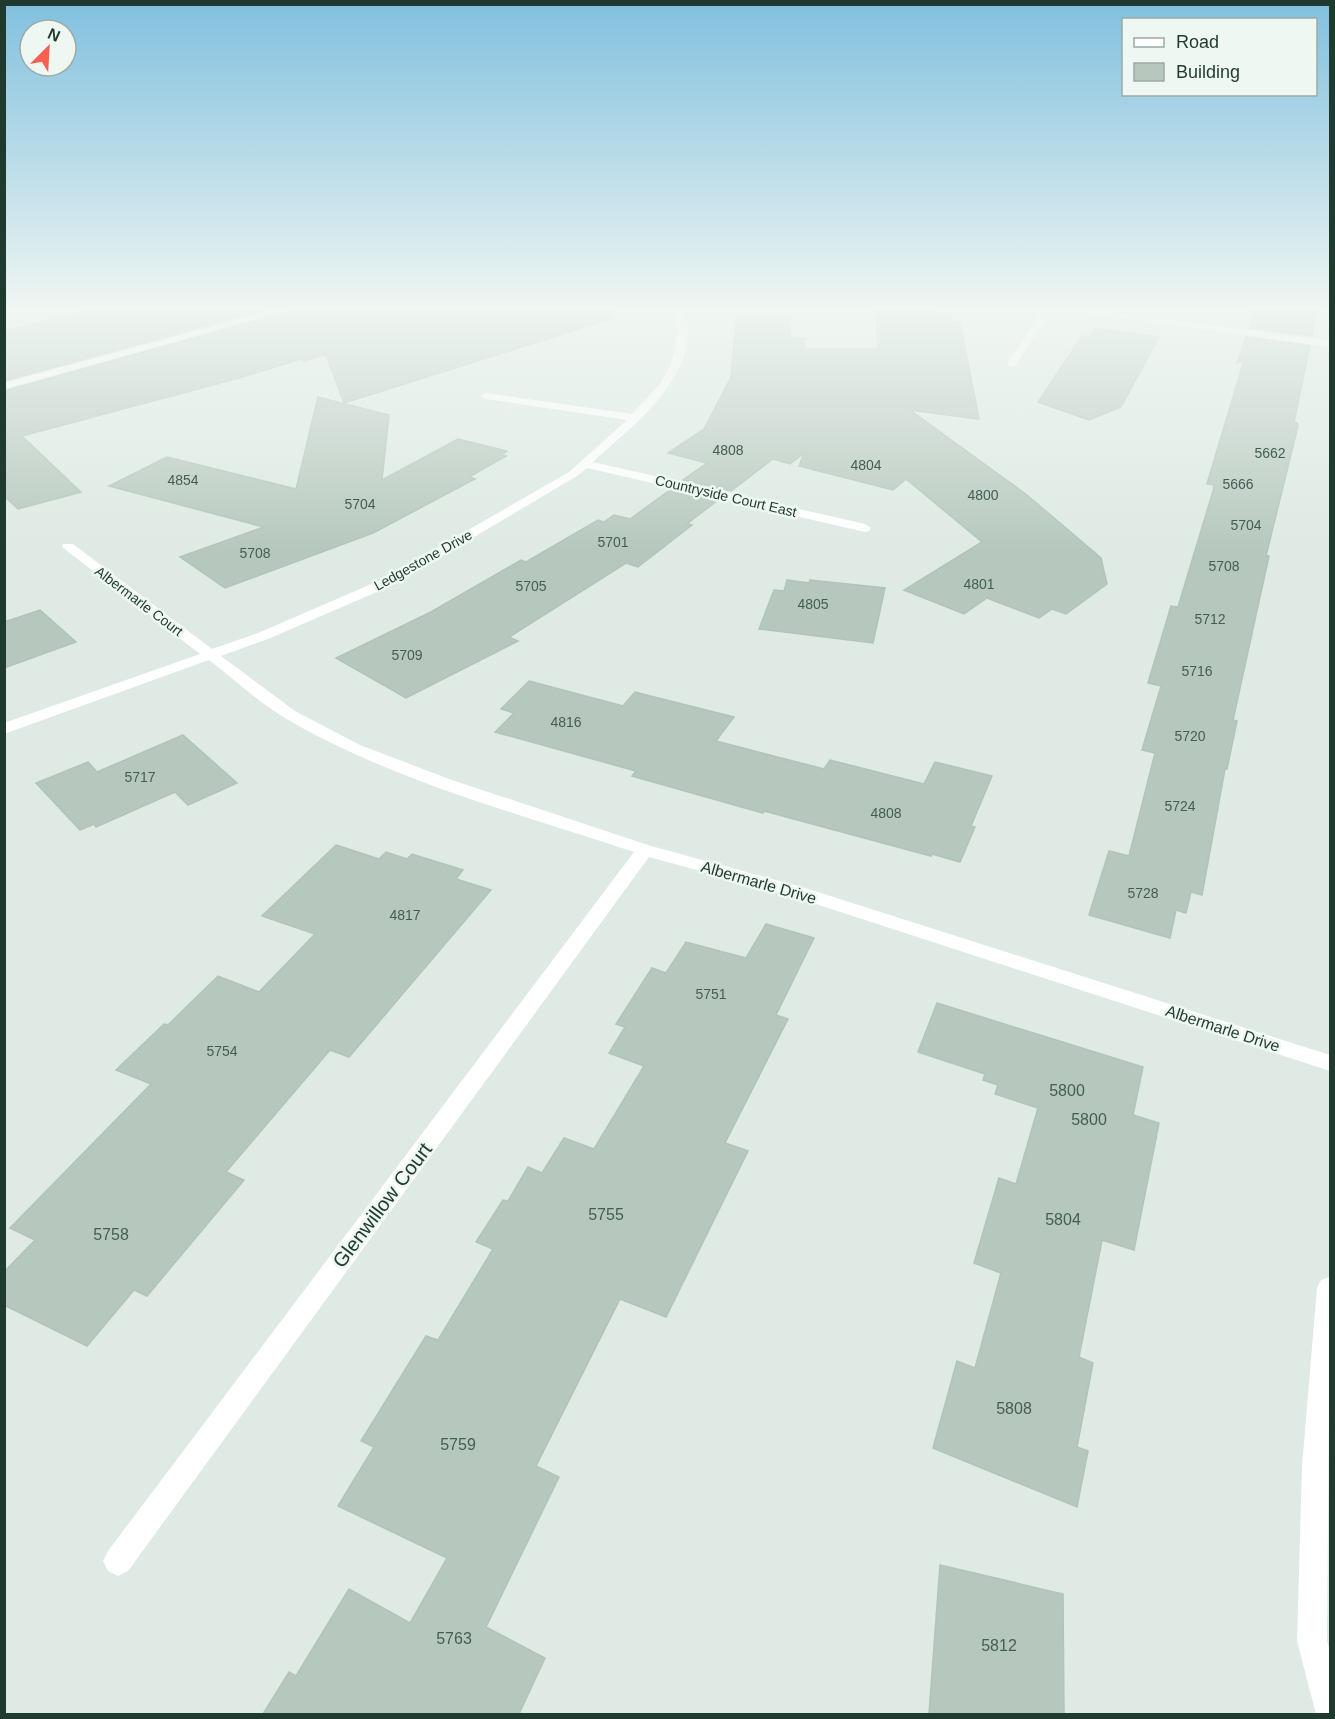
<svg xmlns="http://www.w3.org/2000/svg" width="1335" height="1719" font-family="Arial,sans-serif">
  <style>
    .building { fill: #b6c8be; stroke: #b0c4b9; stroke-width: 1.5 }
    .lines { fill: none; stroke-linecap: round; stroke-linejoin: round }
    .street { fill: #fff; fill-rule: evenodd }
    .labels { text-anchor: middle; stroke-width: 5; stroke-linejoin: round; paint-order: stroke }
    .number-label { font-size: 14px; fill: #455e53 }
    .far-street-label { font-size: 14px; fill: #1f3a2f; stroke: #eef7f1 }
    .street-label { font-size: 16px; fill: #1f3a2f; stroke: #eef7f1 }
    .near-number-label { font-size: 16px; fill: #455e53 }
    .near-street-label { font-size: 20px; fill: #1f3a2f; stroke: #eef7f1 }
  </style>
  <rect width="100%" height="100%" fill="#deeae3"/>
  <!-- building -->
  <g class="building">
    <path d="M96,309H268L4,381V331Z"/>
    <path d="M296,309L612,310L614,318L344,403L326,355L304,361L305,358L239,378L22,436L81,492L18,509L4,496V391Z"/>
    <path d="M1255,309H1317L1312,336L1249,328Z"/>
    <path d="M876,310L950,313L952,322H960L979,419L910,410L1027,495L1101,558L1107,584L1066,614L1052,609L1039,618L987,598L964,614L904,590L982,542L906,479L893,490L799,466L804,453L790,464L773,459L731,491L683,480L707,463L668,453L704,429L731,377L737,315L790,316V338H804L805,349H878Z"/>
    <path d="M1095,328L1159,337L1121,407L1089,420L1038,402L1082,336L1089,337Z"/>
    <path d="M1246,337L1310,346L1294,422L1297,423L1298,426L1266,556H1269L1233,720L1237,721L1227,769H1225L1202,895L1191,892L1186,913L1176,910L1170,938L1089,915L1109,851L1129,856L1155,753L1142,750L1161,686L1148,683L1171,606L1178,607L1213,491L1214,485L1207,484L1244,360L1237,363Z"/>
    <path d="M318,397L389,415L382,480L458,439L507,451L501,455L506,456L469,477L475,479L373,533L225,588L180,557L264,527L109,486L167,457L296,489Z"/>
    <path d="M670,490L718,500L687,524L692,525L638,567L626,563L509,637L518,641L406,698L336,658L431,612L521,560L526,562L598,520L604,522L614,515L630,519Z"/>
    <path d="M787,580L809,583L810,580L885,588L873,643L759,629L774,590L784,591Z"/>
    <path d="M40,610L76,642L4,668V622Z"/>
    <path d="M529,681L623,706L635,692L734,717L716,741L824,769L830,760L924,784L935,762L992,776L971,826L975,827L960,862L932,854L931,856L764,811L763,813L632,776L636,771L495,732L514,713L501,709Z"/>
    <path d="M183,735L237,783L188,805L175,792L96,827L94,824L80,830L36,783L88,762L97,772Z"/>
    <path d="M336,845L379,859L386,852L407,859L412,854L463,870L456,879L491,890L349,1057L330,1050L226,1172L244,1180L147,1296L134,1290L87,1346L4,1305V1272L35,1240L10,1228L151,1084L116,1070L164,1024L168,1025L218,976L259,992L315,934L262,916Z"/>
    <path d="M766,924L814,938L776,1015L788,1019L725,1143L748,1151L666,1317L620,1299L536,1466L559,1477L486,1627L545,1658L519,1714H263L289,1672L296,1676L349,1589L410,1623L447,1558L338,1506L374,1447L361,1441L426,1336L438,1340L493,1249L476,1242L503,1200L508,1201L528,1167L542,1173L564,1138L594,1149L644,1066L609,1053L625,1027L616,1024L652,968L666,973L686,942L746,958Z"/>
    <path d="M937,1003L1143,1067L1133,1115L1159,1123L1134,1250L1102,1240L1079,1357L1093,1363L1077,1447L1088,1451L1077,1507L933,1448L957,1361L975,1368L1001,1273L974,1263L999,1178L1016,1184L1038,1108L995,1094L998,1085L983,1080L985,1074L918,1052Z"/>
    <path d="M940,1565L1063,1594L1064,1714H929Z"/>
  </g>
  <g class="lines">
    <!-- street -->
    <g class="street">
      <path d="M278,309H294L4,389V383Z"/>
      <path d="M673,309H682C684,316 689,325 688,331C687,387 630,428 593,462L865,524L871,528L869,531L865,532L587,468L577,476L393,585L268,639L221,656L295,711L360,745L452,780L651,846L802,887L1330,1055V1071L788,895L649,857L128,1571L118,1576L108,1571L103,1561L108,1551L634,852C517,813 392,781 285,718C258,702 234,679 209,660L4,734V723L200,654L62,547L63,544H73L212,649L258,633L383,579L569,472L627,420L486,399L481,396L486,393L632,414L660,384L671,364L679,330Z"/>
      <path d="M1043,309H1052L1015,366H1009L1007,364Z"/>
      <path d="M1059,309H1087L1330,341V347Z"/>
      <path d="M1330,1277L1327,1641L1330,1652V1714H1316L1297,1641L1302,1466L1317,1288L1321,1280Z"/>
    </g>
  </g>
  <!-- sky -->
  <linearGradient id="sky" x2="0" y2="1"><stop stop-color="#80c0df"/><stop offset="0.56" stop-color="#f0f6f2"/><stop offset="1" stop-color="#f0f6f2" stop-opacity="0"/></linearGradient>
  <rect width="1335" height="550" fill="url(#sky)"/>
  <g class="labels">
    <!-- number labels -->
    <g class="number-label">
      <text x="728" y="455">4808</text>
      <text x="1270" y="458">5662</text>
      <text x="866" y="470">4804</text>
      <text x="183" y="485">4854</text>
      <text x="1238" y="489">5666</text>
      <text x="983" y="500">4800</text>
      <text x="360" y="509">5704</text>
      <text x="1246" y="530">5704</text>
      <text x="613" y="547">5701</text>
      <text x="255" y="558">5708</text>
      <text x="1224" y="571">5708</text>
      <text x="979" y="589">4801</text>
      <text x="531" y="591">5705</text>
      <text x="813" y="609">4805</text>
      <text x="1210" y="624">5712</text>
      <text x="407" y="660">5709</text>
      <text x="1197" y="676">5716</text>
      <text x="566" y="727">4816</text>
      <text x="1190" y="741">5720</text>
      <text x="140" y="782">5717</text>
      <text x="1180" y="811">5724</text>
      <text x="886" y="818">4808</text>
      <text x="1143" y="898">5728</text>
      <text x="405" y="920">4817</text>
      <text x="711" y="999">5751</text>
      <text x="222" y="1056">5754</text>
    </g>
    <!-- far-street labels -->
    <g class="far-street-label">
      <text transform="translate(726 496) rotate(13)" y="5">Countryside Court East</text>
      <text transform="translate(423 560) rotate(-29)" y="5">Ledgestone Drive</text>
      <text transform="translate(139 601) rotate(37)" y="5">Albermarle Court</text>
    </g>
    <!-- street labels -->
    <g class="street-label">
      <text transform="translate(759 882) rotate(16)" y="6">Albermarle Drive</text>
      <text transform="translate(1223 1028) rotate(18)" y="6">Albermarle Drive</text>
    </g>
    <!-- near-number labels -->
    <g class="near-number-label">
      <text x="1067" y="1096">5800</text>
      <text x="1089" y="1125">5800</text>
      <text x="606" y="1220">5755</text>
      <text x="1063" y="1225">5804</text>
      <text x="111" y="1240">5758</text>
      <text x="1014" y="1414">5808</text>
      <text x="458" y="1450">5759</text>
      <text x="454" y="1644">5763</text>
      <text x="999" y="1651">5812</text>
    </g>
    <!-- near-street labels -->
    <g class="near-street-label">
      <text transform="translate(382 1205) rotate(-53)" y="7">Glenwillow Court</text>
    </g>
  </g>
  <!-- border -->
  <rect width="1335" height="1719" fill="none" stroke="#1f3a2f" stroke-width="12"/>
  <!-- legend -->
  <rect x="1122" y="18" width="195" height="78" fill="#eef7f1" stroke="#9baba3" stroke-width="1.5"/>
  <rect x="1134" y="38" width="30" height="9" fill="#ffffff" stroke="#9baba3" stroke-width="1.5"/>
  <text x="1176" y="48" font-size="18" fill="#1f3a2f">Road</text>
  <rect x="1134" y="63" width="30" height="18" fill="#b6c8be" stroke="#9baba3" stroke-width="1.5"/>
  <text x="1176" y="78" font-size="18" fill="#1f3a2f">Building</text>
  <!-- north arrow -->
  <g transform="translate(48 48) rotate(24)"><circle r="28" fill="#eef7f1" stroke="#9baba3" stroke-width="1.5"/>
  <path d="M0-4.5L10 22L0 15L-10 22Z" fill="#f56051"/>
  <text y="-9" font-size="16" font-weight="bold" text-anchor="middle" fill="#1f3a2f">N</text>
  </g>
</svg>
